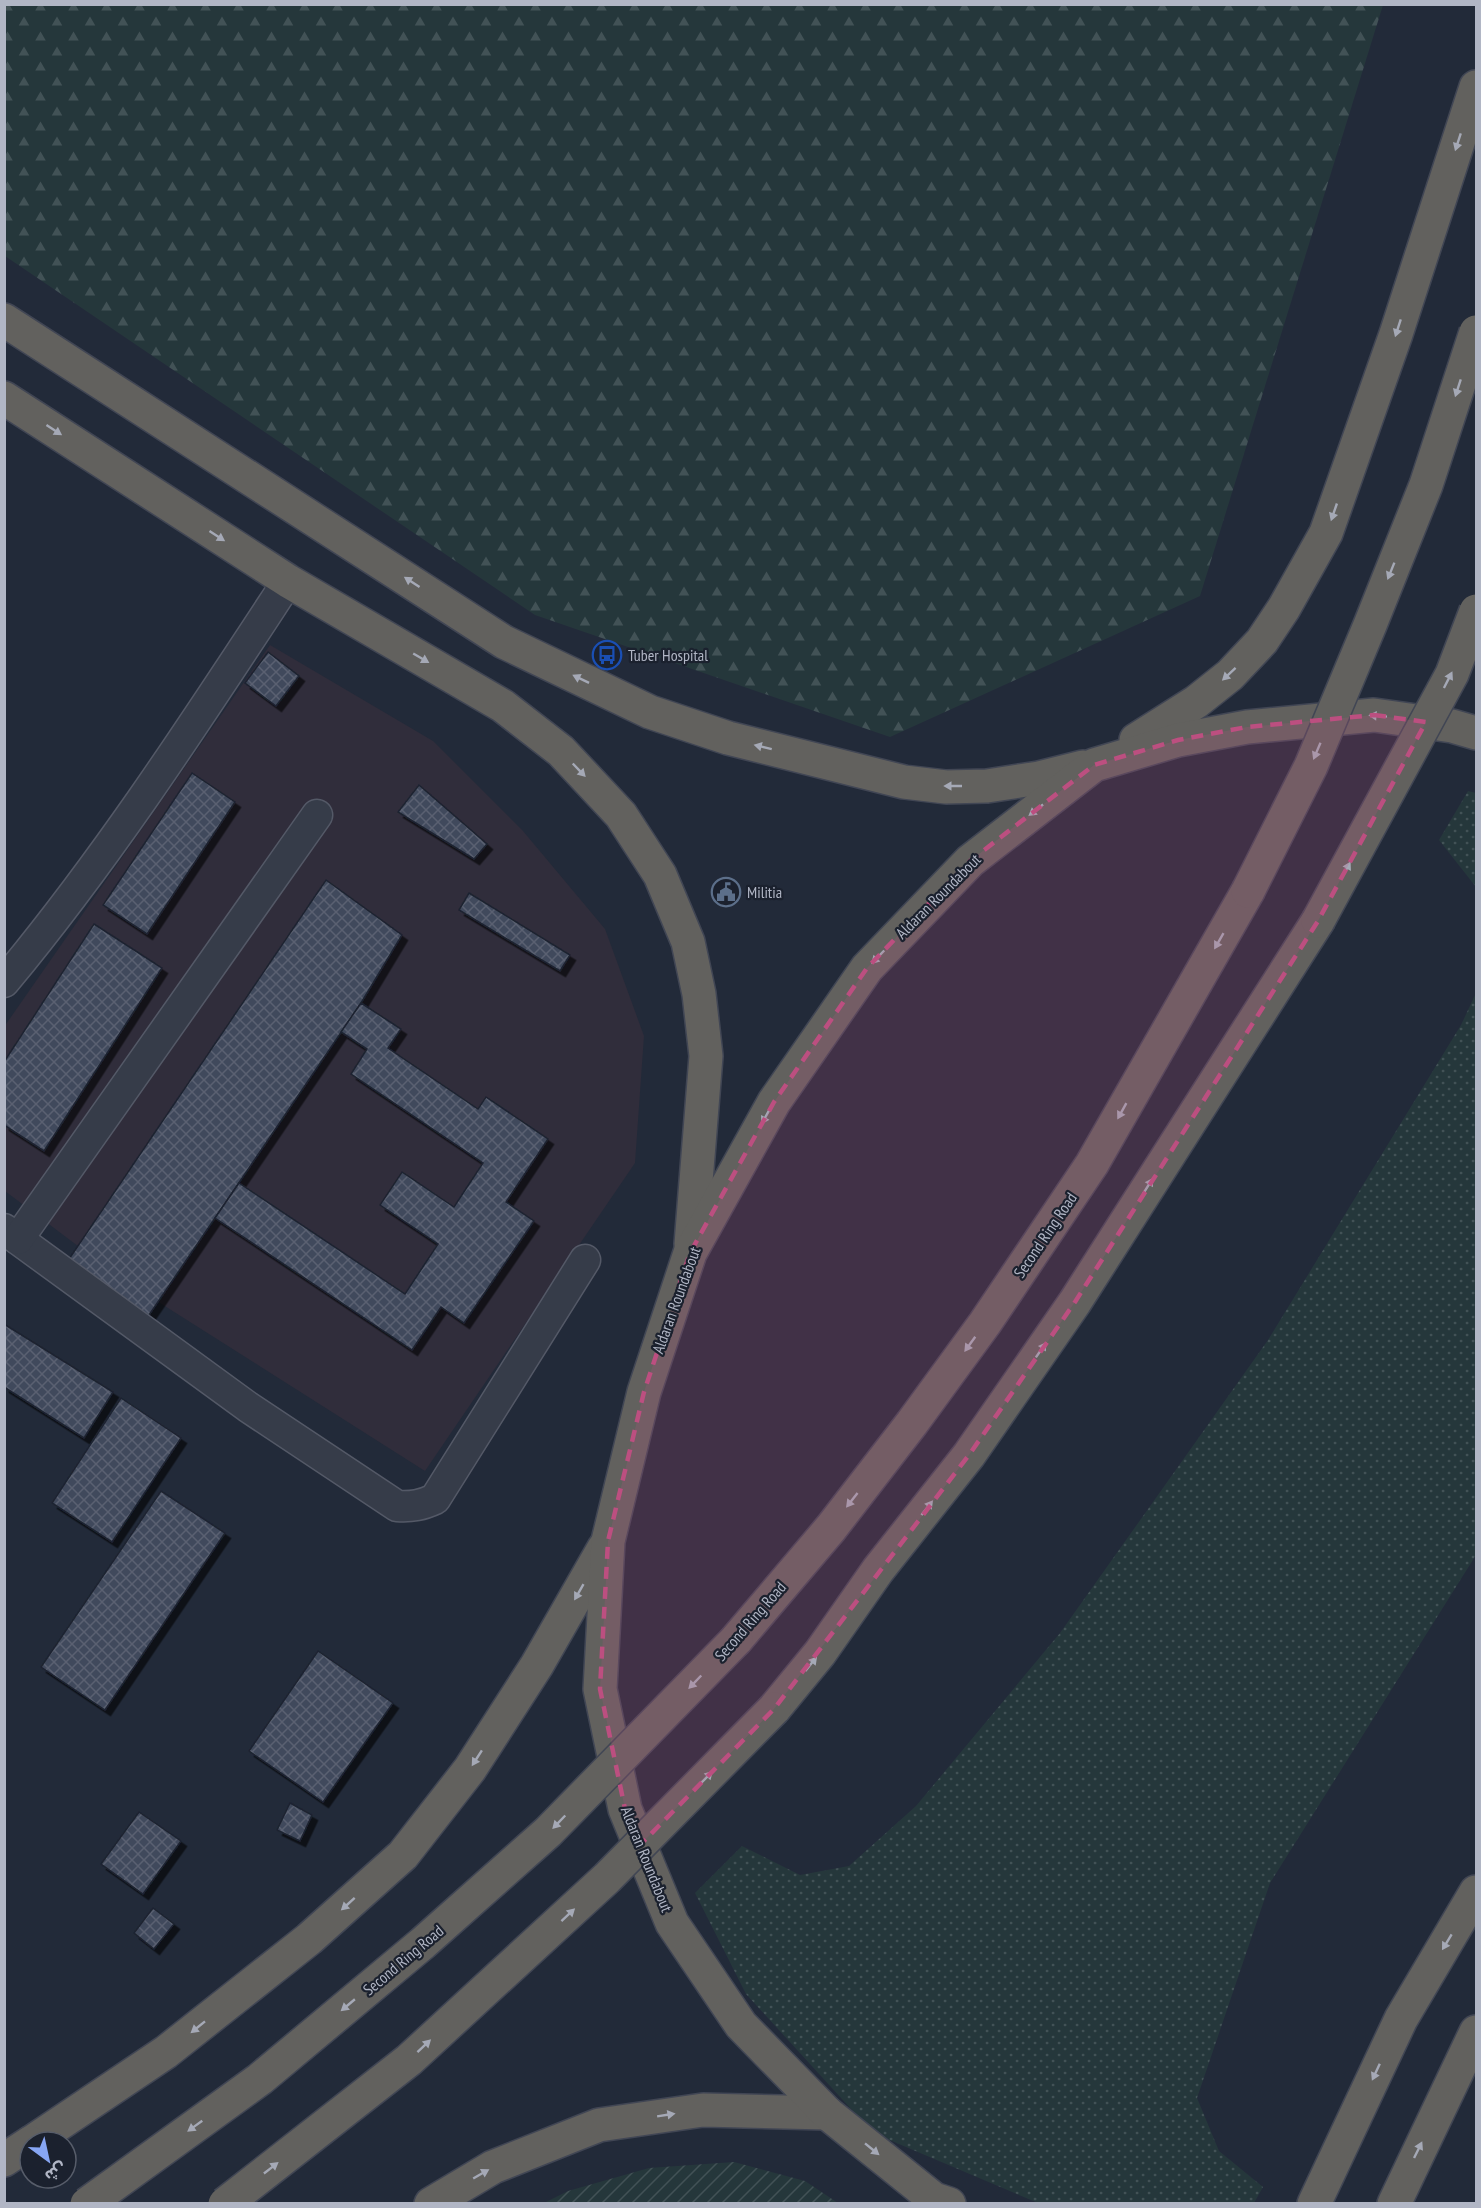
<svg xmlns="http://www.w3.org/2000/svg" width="1481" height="2208" font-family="'PT Sans Narrow','Noto Sans Arabic',sans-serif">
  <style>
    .medical { fill: #302d3b }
    .grass { fill: url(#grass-dots) }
    .forest { fill: url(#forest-firs) }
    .garden { fill: url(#garden-furrows) }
    .building { fill: url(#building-cross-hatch); stroke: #1d2330; stroke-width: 1.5; filter: url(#shadow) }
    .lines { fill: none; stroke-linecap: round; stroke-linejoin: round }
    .minor-casing { stroke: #545967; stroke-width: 33 }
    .trunk-casing { stroke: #414654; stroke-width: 36 }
    .minor { stroke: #363c49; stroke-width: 30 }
    .trunk { stroke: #62615e; stroke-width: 33 }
    .trunk-bridge-casing { stroke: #414654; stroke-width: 36; stroke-linecap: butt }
    .trunk-bridge { stroke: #62615e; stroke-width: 33 }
    .oneway { fill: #a5a9b6 }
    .marked { fill: #bc4f80; fill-opacity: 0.2; stroke: #bc4f80; stroke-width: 4.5; stroke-dasharray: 12 8; stroke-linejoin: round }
    .labels { text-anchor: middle; stroke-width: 4.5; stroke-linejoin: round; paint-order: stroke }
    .poi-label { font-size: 16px; fill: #b1b6c5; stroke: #1b212e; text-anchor: start }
    .street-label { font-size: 16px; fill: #b1b6c5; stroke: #1b212e }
  </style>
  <defs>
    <pattern id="grass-dots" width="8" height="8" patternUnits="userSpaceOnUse" patternTransform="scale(1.5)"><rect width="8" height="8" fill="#25373b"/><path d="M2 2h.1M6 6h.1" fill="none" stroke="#425256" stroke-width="1.8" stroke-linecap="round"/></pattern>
    <pattern id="forest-firs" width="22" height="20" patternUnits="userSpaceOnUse" patternTransform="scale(1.5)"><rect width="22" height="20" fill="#25373b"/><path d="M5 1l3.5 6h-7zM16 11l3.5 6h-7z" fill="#425256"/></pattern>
    <pattern id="garden-furrows" width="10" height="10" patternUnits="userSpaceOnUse" patternTransform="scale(1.5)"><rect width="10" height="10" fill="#25373b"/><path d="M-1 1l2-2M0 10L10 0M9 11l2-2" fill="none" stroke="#425256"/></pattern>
    <pattern id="building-cross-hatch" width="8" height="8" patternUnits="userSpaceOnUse" patternTransform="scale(1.5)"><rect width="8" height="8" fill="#41495b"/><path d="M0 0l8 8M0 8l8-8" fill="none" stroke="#5a6171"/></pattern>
    <filter id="shadow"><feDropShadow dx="5.5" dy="5.5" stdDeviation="0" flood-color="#0009"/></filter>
  </defs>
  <rect width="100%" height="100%" fill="#222a39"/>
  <!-- medical -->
  <path class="medical" d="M270,645L433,741L523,831L605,929L644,1036L635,1163L425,1471L119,1277L5,1191L4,1027Z"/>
  <!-- grass -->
  <g class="grass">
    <path d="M1468,791L1476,793V887L1439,840Z"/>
    <path d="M1476,993V1555L1270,1883L1197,2098L1219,2151L1263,2187L1254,2203H1038L873,2133L746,1994L695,1893L742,1846L800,1875L849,1866L916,1806L1060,1633L1268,1340L1461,1025Z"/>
  </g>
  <!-- forest -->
  <path class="forest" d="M4,5L5,4L1383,5L1200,596L890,737L535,615L5,256Z"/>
  <!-- garden -->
  <path class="garden" d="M734,2162L805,2181L838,2203H544L568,2191L649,2168Z"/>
  <!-- building -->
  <g class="building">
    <path d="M268,652L299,676L276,706L245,683Z"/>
    <path d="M192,773L235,802L147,934L103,905Z"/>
    <path d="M419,785L487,844L474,859L398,812Z"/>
    <path d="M326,880L402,935L361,1003L147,1318L67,1262Z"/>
    <path d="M469,893L570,955L560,971L459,910Z"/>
    <path d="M94,924L162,968L44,1151L4,1125V1062Z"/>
    <path d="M361,1003L401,1029L388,1048L478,1109L486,1097L548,1139L506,1202L534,1221L464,1323L441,1307L412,1350L215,1218L239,1183L405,1294L438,1244L380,1205L402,1172L454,1207L483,1163L351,1074L367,1049L341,1032Z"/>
    <path d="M4,1324L113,1392L84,1438L4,1387Z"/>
    <path d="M121,1398L181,1438L112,1542L52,1503Z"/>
    <path d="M161,1491L225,1533L105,1710L41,1667Z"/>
    <path d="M318,1651L393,1703L323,1802L249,1751Z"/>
    <path d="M290,1803L312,1815L300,1841L277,1830Z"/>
    <path d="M139,1812L181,1841L143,1894L101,1864Z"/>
    <path d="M153,1908L174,1924L154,1949L134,1933Z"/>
  </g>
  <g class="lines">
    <!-- minor casing -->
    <g class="minor-casing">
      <g id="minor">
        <path d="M4,982C109,856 198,718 288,581"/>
        <path d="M4,1229L248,1407L397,1506C412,1507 422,1505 435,1499L585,1260"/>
        <path d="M18,1239L317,815"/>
      </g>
    </g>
    <!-- trunk casing -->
    <g class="trunk-casing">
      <g id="trunk">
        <path d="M4,320L504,642L650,712L728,738L904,782L946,787L987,786L1039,778L1083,767"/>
        <path d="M4,398L288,581L503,706L561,751L621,815L660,875L688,942L699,994L706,1056L691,1244"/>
        <path d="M1136,740L1196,702L1230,675L1262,641L1284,608L1326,533L1396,334L1476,87"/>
        <path d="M736,1640L831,1528L912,1423L985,1323L1092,1164L1248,891"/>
        <path d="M774,1709L820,1653L878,1570L969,1455L1075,1302L1318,921"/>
        <path d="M32,2142L166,2052L309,1939L403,1855L470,1769L537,1665L604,1548"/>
        <path d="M4,2160L30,2143"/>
        <path d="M431,2204L493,2167L599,2125L703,2110L827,2113"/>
        <path d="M949,2204L934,2199L827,2113L741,2025L672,1923L625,1809L600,1689L608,1541L644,1392L690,1253L774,1102L867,968L970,861L1094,765L1178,740L1247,727L1374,715L1452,726L1476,733"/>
        <path d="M1314,2204L1401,2019L1476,1892"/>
        <path d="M1394,2204L1476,2032"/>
      </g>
    </g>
    <!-- minor -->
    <use href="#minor" class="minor"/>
    <!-- trunk -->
    <use href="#trunk" class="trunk"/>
    <!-- trunk-bridge casing -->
    <g class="trunk-bridge-casing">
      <g id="trunk-bridge">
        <path d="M1248,891L1311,766L1370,625L1426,485L1476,332"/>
        <path d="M1318,921L1452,674L1476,611"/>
        <path d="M87,2204L260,2079L423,1943L548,1832L736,1640"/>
        <path d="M225,2204L409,2060L607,1878L774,1709"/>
      </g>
    </g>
    <!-- trunk-bridge -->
    <use href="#trunk-bridge" class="trunk-bridge"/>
  </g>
  <!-- one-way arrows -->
  <defs><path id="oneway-solid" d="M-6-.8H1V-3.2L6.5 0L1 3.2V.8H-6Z" transform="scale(1.5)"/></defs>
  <g class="oneway">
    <use href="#oneway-solid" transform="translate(1458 142) rotate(108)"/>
    <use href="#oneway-solid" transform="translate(1398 328) rotate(108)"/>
    <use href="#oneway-solid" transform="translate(1458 388) rotate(108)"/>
    <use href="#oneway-solid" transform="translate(54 430) rotate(33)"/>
    <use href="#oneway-solid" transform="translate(1334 512) rotate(109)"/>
    <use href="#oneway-solid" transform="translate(217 536) rotate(33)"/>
    <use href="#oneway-solid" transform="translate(1391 571) rotate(112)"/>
    <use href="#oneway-solid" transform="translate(412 582) rotate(-147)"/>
    <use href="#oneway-solid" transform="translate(421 658) rotate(30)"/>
    <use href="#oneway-solid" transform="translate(1229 674) rotate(137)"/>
    <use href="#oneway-solid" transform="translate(581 679) rotate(-154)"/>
    <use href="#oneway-solid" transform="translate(1448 680) rotate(-63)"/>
    <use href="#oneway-solid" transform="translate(1378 716) rotate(-176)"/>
    <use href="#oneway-solid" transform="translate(763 747) rotate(-166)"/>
    <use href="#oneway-solid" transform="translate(1317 751) rotate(113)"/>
    <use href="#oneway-solid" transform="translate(579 770) rotate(46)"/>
    <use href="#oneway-solid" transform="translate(953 786) rotate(180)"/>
    <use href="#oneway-solid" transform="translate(1036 810) rotate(142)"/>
    <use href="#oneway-solid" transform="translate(1346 870) rotate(-62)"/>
    <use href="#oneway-solid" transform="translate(1219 941) rotate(120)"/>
    <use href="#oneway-solid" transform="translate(878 957) rotate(134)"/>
    <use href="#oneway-solid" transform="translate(1122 1111) rotate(119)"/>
    <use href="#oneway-solid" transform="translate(766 1116) rotate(119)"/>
    <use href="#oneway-solid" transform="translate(1148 1186) rotate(-58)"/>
    <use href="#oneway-solid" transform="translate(970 1344) rotate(126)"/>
    <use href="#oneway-solid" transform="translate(1041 1350) rotate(-55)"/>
    <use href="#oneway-solid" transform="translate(852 1500) rotate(128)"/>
    <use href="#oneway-solid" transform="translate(927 1508) rotate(-52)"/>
    <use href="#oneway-solid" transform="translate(579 1592) rotate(120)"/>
    <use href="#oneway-solid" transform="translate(811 1664) rotate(-51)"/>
    <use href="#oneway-solid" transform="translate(695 1682) rotate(134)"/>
    <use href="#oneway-solid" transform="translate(477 1758) rotate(123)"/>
    <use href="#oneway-solid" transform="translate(706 1778) rotate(-45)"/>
    <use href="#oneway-solid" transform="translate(559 1822) rotate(134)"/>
    <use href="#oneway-solid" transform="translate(348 1904) rotate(138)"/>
    <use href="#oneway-solid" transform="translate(568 1915) rotate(-43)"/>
    <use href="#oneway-solid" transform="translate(1447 1942) rotate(121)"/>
    <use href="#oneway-solid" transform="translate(348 2005) rotate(140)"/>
    <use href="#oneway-solid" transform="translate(198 2027) rotate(141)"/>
    <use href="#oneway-solid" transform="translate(424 2046) rotate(-43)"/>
    <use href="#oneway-solid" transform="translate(1376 2072) rotate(115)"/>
    <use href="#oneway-solid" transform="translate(666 2115) rotate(-9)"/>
    <use href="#oneway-solid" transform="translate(195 2126) rotate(144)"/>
    <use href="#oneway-solid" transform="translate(872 2149) rotate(39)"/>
    <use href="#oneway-solid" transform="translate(1418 2150) rotate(-64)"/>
    <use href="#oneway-solid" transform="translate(271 2168) rotate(-38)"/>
    <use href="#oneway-solid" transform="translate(481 2174) rotate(-30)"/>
  </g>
  <!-- marked area -->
  <path class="marked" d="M1374,715L1426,722L1318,921L1075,1302L969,1455L774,1709L640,1845L625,1809L600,1689L608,1541L644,1392L690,1253L774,1102L867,968L970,861L1094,765L1178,740L1247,727Z"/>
  <!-- icons -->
  <defs>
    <g id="bus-ring" transform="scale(1.5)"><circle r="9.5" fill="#1b212e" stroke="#1a4fb4" stroke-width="1.5"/><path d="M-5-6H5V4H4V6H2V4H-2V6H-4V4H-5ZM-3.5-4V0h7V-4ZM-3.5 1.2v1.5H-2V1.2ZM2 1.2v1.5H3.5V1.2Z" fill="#1a4fb4"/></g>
    <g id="civic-ring" transform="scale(1.5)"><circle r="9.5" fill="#1b212e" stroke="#5c6f8a" stroke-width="1.5"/><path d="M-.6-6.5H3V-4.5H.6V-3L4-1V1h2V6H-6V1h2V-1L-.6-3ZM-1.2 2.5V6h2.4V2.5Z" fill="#5c6f8a"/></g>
  </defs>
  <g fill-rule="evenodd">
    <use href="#bus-ring" x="607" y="655"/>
    <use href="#civic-ring" x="726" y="892"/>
  </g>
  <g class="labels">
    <!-- poi labels -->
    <g class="poi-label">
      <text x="628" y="661">Tuber Hospital</text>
      <text x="747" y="898">Militia</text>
    </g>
    <!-- street labels -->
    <g class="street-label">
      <text transform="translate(938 896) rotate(-45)" y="6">Aldaran Roundabout</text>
      <text transform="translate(1045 1235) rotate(-56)" y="6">Second Ring Road</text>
      <text transform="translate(676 1300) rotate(-70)" y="6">Aldaran Roundabout</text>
      <text transform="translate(750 1621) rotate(-49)" y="6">Second Ring Road</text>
      <text transform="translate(647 1859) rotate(68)" y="6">Aldaran Roundabout</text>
      <text transform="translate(403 1960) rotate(-40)" y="6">Second Ring Road</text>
    </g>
  </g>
  <!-- border -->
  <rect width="1481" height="2208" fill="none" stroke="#b1b6c5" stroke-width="12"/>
  <!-- north arrow -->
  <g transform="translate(48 2160) rotate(147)"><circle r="28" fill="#1b212e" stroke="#575d6a" stroke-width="1.5"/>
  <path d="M0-4.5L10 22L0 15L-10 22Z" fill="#87a6f4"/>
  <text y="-9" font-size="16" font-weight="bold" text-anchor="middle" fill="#b1b6c5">ش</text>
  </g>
</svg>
